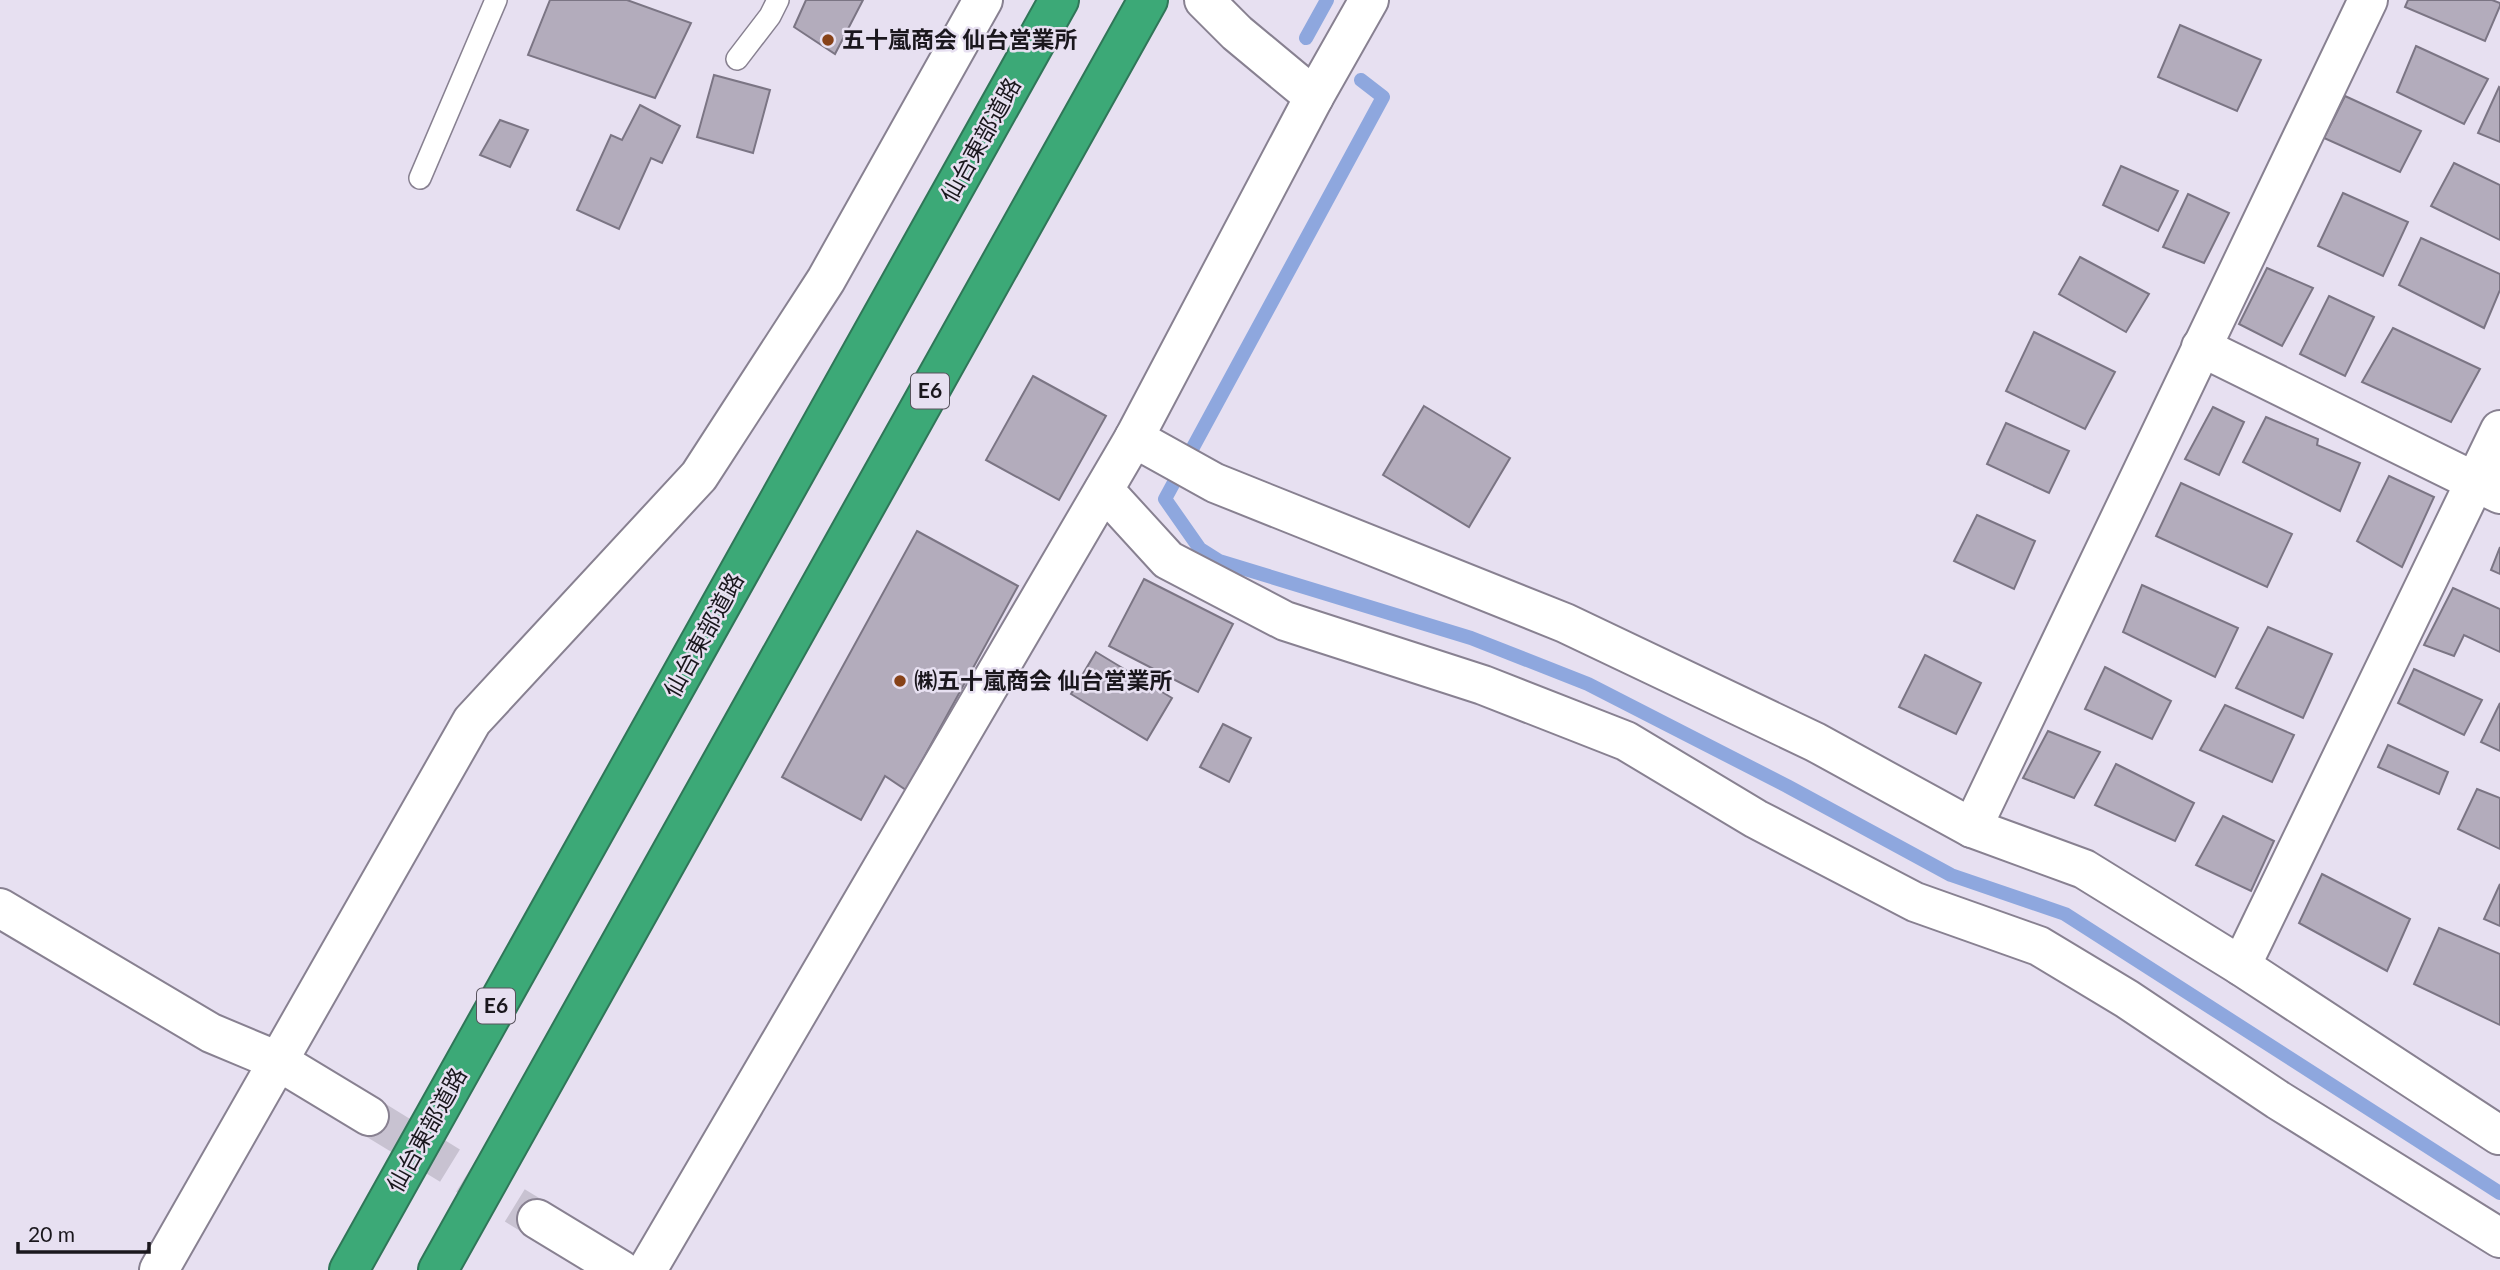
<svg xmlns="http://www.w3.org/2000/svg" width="2500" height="1270" font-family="Lato,'Noto Sans JP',sans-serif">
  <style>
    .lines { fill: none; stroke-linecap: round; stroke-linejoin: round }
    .stream { stroke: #8ea7de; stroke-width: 14 }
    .building { fill: #b3acbc; stroke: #7b7584; stroke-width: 2 }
    .tertiary-tunnel { stroke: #c8c2d1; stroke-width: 38; stroke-dasharray: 38 19; stroke-linecap: butt }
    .service-casing { stroke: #888191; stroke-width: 24 }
    .minor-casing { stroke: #888191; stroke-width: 42 }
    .tertiary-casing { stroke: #888191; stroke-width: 42 }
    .motorway-casing { stroke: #307658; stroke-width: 42 }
    .service { stroke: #fff; stroke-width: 21 }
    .minor { stroke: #fff; stroke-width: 38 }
    .tertiary { stroke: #fff; stroke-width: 38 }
    .motorway { stroke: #3ca977; stroke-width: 38 }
    .poi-dot { fill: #874218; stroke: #e7e0f1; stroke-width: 2.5 }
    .labels { text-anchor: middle; stroke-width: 5; stroke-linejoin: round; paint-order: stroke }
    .shield { fill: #e7e0f1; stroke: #58535d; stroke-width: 2 }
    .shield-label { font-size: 21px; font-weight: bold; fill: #1a171d }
    .poi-label { font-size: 23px; font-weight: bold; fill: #1a171d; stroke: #e7e0f1; text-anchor: start }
    .street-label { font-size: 23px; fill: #1a171d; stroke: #e7e0f1 }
  </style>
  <rect width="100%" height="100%" fill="#e7e0f1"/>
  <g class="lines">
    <!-- stream -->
    <g class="stream">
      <path d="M1306,38L1327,0"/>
      <path d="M1361,80L1383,97L1165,499L1200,549L1219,561L1471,638L1588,684L1787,786L1951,875L2065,914L2500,1193"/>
    </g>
  </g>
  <!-- building -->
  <g class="building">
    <path d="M550,0H627L691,23L655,98L528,55Z"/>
    <path d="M806,0H863L835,54L794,27Z"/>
    <path d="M2408,0H2492L2500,3V6L2485,41L2405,7Z"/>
    <path d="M2180,25L2261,60L2237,111L2158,77Z"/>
    <path d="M2416,46L2488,79L2464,124L2397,92Z"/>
    <path d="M714,75L770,90L753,153L697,137Z"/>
    <path d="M2499,87L2500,88V142L2478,133Z"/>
    <path d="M2345,96L2421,131L2400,172L2324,138Z"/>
    <path d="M640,105L680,126L662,163L651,158L619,229L577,210L611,135L622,140Z"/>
    <path d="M500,120L528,130L510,167L480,155Z"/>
    <path d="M2454,163L2500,185V240L2431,206Z"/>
    <path d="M2121,166L2178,191L2158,231L2103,205Z"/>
    <path d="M2343,193L2408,222L2383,276L2318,246Z"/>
    <path d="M2188,194L2229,213L2204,263L2163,247Z"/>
    <path d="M2421,238L2500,274V290L2484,328L2399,285Z"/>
    <path d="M2080,257L2149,294L2126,332L2059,294Z"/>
    <path d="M2267,268L2313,288L2282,346L2239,324Z"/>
    <path d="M2329,296L2374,317L2345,376L2300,354Z"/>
    <path d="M2393,328L2480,369L2451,422L2362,382Z"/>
    <path d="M2034,332L2115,372L2085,429L2006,391Z"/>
    <path d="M1033,376L1106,416L1059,500L986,460Z"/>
    <path d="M1424,406L1510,458L1469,527L1383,475Z"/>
    <path d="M2213,407L2244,422L2219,475L2185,459Z"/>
    <path d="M2266,417L2318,439L2317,445L2360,463L2340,511L2243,462Z"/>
    <path d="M2006,423L2069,451L2049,493L1987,464Z"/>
    <path d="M2389,476L2434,497L2402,567L2357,541Z"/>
    <path d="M2181,483L2292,534L2267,587L2156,536Z"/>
    <path d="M1977,515L2035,541L2014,589L1954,561Z"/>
    <path d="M917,531L1018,586L906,790L885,776L861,820L782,777Z"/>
    <path d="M2500,547V574L2491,570Z"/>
    <path d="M1144,579L1233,624L1198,692L1109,646Z"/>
    <path d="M2142,585L2238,628L2215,677L2123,632Z"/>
    <path d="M2453,588L2500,609V652L2464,635L2454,656L2424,645Z"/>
    <path d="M2268,627L2332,654L2303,718L2236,688Z"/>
    <path d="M1096,652L1172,698L1147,740L1071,694Z"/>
    <path d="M1925,655L1981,683L1956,734L1899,707Z"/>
    <path d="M2105,667L2171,701L2152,739L2085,709Z"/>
    <path d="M2414,669L2482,700L2464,735L2398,703Z"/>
    <path d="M2500,703V751L2481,742Z"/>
    <path d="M2225,705L2294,735L2272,782L2200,750Z"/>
    <path d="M1223,724L1251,738L1229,782L1200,767Z"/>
    <path d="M2048,731L2100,752L2074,798L2023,778Z"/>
    <path d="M2388,745L2448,772L2439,794L2378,767Z"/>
    <path d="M2116,764L2194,803L2175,841L2095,805Z"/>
    <path d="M2477,789L2500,798V849L2458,829Z"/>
    <path d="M2223,816L2274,841L2251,891L2196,865Z"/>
    <path d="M2322,874L2410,919L2387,971L2299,923Z"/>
    <path d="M2500,884V926L2484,919Z"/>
    <path d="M2439,928L2500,954V1025L2414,984Z"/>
  </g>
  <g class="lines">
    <!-- tertiary-tunnel -->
    <path class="tertiary-tunnel" d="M369,1116L537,1219"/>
    <!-- service casing -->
    <g class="service-casing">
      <g id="service">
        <path d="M737,59L770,16L778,0"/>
        <path d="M420,178L496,0"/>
      </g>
    </g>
    <!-- minor casing -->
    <g class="minor-casing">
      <g id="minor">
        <path d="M1204,0L1237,33L1314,97"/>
        <path d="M2201,347L2500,494"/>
        <path d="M1134,438L1215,483L1565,623L1815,742L1972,828L2084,869L2241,966L2499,1135L2500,1133"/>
        <path d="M1104,490L1168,560L1285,621L1483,685L1626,741L1756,819L1915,902L2039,946L2127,999L2278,1100L2500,1238"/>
        <path d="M1972,828L2368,0"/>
        <path d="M0,908L211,1033L278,1061"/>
        <path d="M2241,966L2500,430"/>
      </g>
    </g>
    <!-- tertiary casing -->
    <g class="tertiary-casing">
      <g id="tertiary">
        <path d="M278,1061L369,1116"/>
        <path d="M537,1219L621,1270"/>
        <path d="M159,1270L472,721L699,476L826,280L983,0"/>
        <path d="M647,1270L1134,438L1314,97L1369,0"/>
      </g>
    </g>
    <!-- motorway casing -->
    <g class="motorway-casing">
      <g id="motorway">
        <path d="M349,1270L1059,0"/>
        <path d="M438,1270L1148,0"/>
      </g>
    </g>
    <!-- service -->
    <use href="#service" class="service"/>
    <!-- minor -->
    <use href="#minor" class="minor"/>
    <!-- tertiary -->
    <use href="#tertiary" class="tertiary"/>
    <!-- motorway -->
    <use href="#motorway" class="motorway"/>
  </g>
  <!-- markers -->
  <g class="poi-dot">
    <circle cx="828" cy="40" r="7"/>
    <circle cx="900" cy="681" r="7"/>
  </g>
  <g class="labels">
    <!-- shield labels -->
    <g class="shield">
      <rect x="911" y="373.5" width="38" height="35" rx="5"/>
      <rect x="477" y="988.5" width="38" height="35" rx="5"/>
    </g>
    <g class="shield-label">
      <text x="930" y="398">E6</text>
      <text x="496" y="1013">E6</text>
    </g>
    <!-- poi labels -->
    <g class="poi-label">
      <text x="842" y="48">五十嵐商会 仙台営業所</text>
      <text x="914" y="689">㈱五十嵐商会 仙台営業所</text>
    </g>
    <!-- street labels -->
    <g class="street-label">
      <text transform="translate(981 140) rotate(-61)" y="8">仙台東部道路</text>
      <text transform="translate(704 635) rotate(-61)" y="8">仙台東部道路</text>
      <text transform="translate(427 1130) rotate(-61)" y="8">仙台東部道路</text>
    </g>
  </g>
  <!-- scale -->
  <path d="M18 1242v10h131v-10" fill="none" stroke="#1a171d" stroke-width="3.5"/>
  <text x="28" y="1242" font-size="21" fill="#1a171d" stroke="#e7e0f1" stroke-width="5" paint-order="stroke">20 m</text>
</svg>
